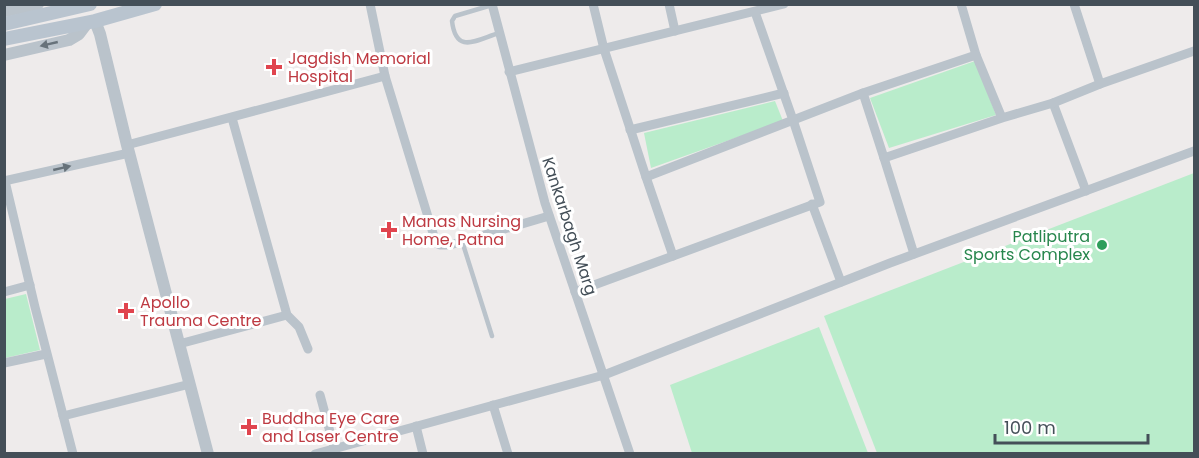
<svg xmlns="http://www.w3.org/2000/svg" width="1199" height="458" font-family="Poppins,sans-serif">
  <style>
    .green { fill: #b9eccb }
    .lines { fill: none; stroke-linecap: round; stroke-linejoin: round }
    .service { stroke: #bac3cb; stroke-width: 4.5 }
    .minor { stroke: #bac3cb; stroke-width: 9 }
    .tertiary { stroke: #bac3cb; stroke-width: 12 }
    .secondary { stroke: #b9c4cf; stroke-width: 14 }
    .oneway { fill: #67727a }
    .health-dot { fill: #e0444e; stroke: #fff; stroke-width: 2 }
    .leisure-dot { fill: #2e9e5b; stroke: #fff; stroke-width: 2 }
    .labels { text-anchor: middle; stroke-width: 6; stroke-linejoin: round; paint-order: stroke }
    .health-label { font-size: 16px; fill: #be3a42; stroke: #fff; text-anchor: start }
    .street-label { font-size: 16px; fill: #444f58; stroke: #fff }
    .leisure-label { font-size: 16px; fill: #27864d; stroke: #fff; text-anchor: end }
  </style>
  <rect width="100%" height="100%" fill="#eeebeb"/>
  <!-- green -->
  <g class="green">
    <path d="M975,61L996,115L889,148L870,98Z"/>
    <path d="M775,101L783,121L651,168L644,133Z"/>
    <path d="M1194,173V453H877L824,316Z"/>
    <path d="M26,294L40,350L5,358V299Z"/>
    <path d="M819,327L868,453H692L670,385Z"/>
  </g>
  <g class="lines">
    <!-- service -->
    <g class="service">
      <path d="M492,5L455,16L452,21C456,55 476,40 499,33"/>
      <path d="M462,241L492,336"/>
    </g>
    <!-- minor -->
    <g class="minor">
      <path d="M370,4L385,76L436,243L440,245H450L549,216"/>
      <path d="M492,4L545,203L630,454"/>
      <path d="M593,4L604,49L646,177L863,93"/>
      <path d="M669,4L675,31"/>
      <path d="M961,4L976,55"/>
      <path d="M1074,4L1100,84"/>
      <path d="M509,72L784,4"/>
      <path d="M1053,103L1086,191"/>
      <path d="M232,118L287,315L299,327L308,349"/>
      <path d="M1002,118L976,55L863,93L884,158L1002,118L1053,103L1100,84L1194,51"/>
      <path d="M630,130L784,93"/>
      <path d="M127,145L385,76"/>
      <path d="M884,158L914,254"/>
      <path d="M646,177L673,256"/>
      <path d="M4,181L129,153"/>
      <path d="M5,181L35,307L73,454"/>
      <path d="M812,204L841,282"/>
      <path d="M4,292L30,285"/>
      <path d="M575,292L820,202L793,120L755,12"/>
      <path d="M179,344L287,315"/>
      <path d="M4,363L46,354"/>
      <path d="M320,395L336,454"/>
      <path d="M493,405L508,454"/>
      <path d="M63,416L190,384"/>
      <path d="M416,426L423,454"/>
      <path d="M315,454L604,375L890,263L1194,151"/>
    </g>
    <!-- tertiary -->
    <g class="tertiary">
      <path d="M4,11L38,4"/>
      <path d="M95,21L100,34L127,145L208,454"/>
      <path d="M4,55L69,40L79,34L88,22"/>
    </g>
    <!-- secondary -->
    <g class="secondary">
      <path d="M4,24L90,4"/>
      <path d="M4,39L95,21L155,4"/>
    </g>
  </g>
  <!-- one-way arrows -->
  <defs><path id="oneway-solid" d="M-6-.8H1V-3.2L6.5 0L1 3.2V.8H-6Z" transform="scale(1.5)"/></defs>
  <g class="oneway">
    <use href="#oneway-solid" transform="translate(49 44) rotate(167)"/>
    <use href="#oneway-solid" transform="translate(62 168) rotate(-13)"/>
  </g>
  <!-- markers -->
  <g class="health-dot">
    <path d="M271 58h6v6h6v6h-6v6h-6v-6h-6v-6h6z"/>
    <path d="M386 221h6v6h6v6h-6v6h-6v-6h-6v-6h6z"/>
    <path d="M123 302h6v6h6v6h-6v6h-6v-6h-6v-6h6z"/>
    <path d="M246 418h6v6h6v6h-6v6h-6v-6h-6v-6h6z"/>
  </g>
  <circle class="leisure-dot" cx="1102" cy="245" r="6"/>
  <g class="labels">
    <!-- health labels -->
    <g class="health-label">
      <text x="288" y="64">Jagdish Memorial<tspan x="288" dy="18">Hospital</tspan></text>
      <text x="402" y="227">Manas Nursing<tspan x="402" dy="18">Home, Patna</tspan></text>
      <text x="140" y="308">Apollo<tspan x="140" dy="18">Trauma Centre</tspan></text>
      <text x="262" y="424">Buddha Eye Care<tspan x="262" dy="18">and Laser Centre</tspan></text>
    </g>
    <!-- street labels -->
    <g class="street-label">
      <text transform="translate(570 226) rotate(72)" y="6">Kankarbagh Marg</text>
    </g>
    <!-- leisure labels -->
    <g class="leisure-label">
      <text x="1090" y="242">Patliputra<tspan x="1090" dy="18">Sports Complex</tspan></text>
    </g>
  </g>
  <!-- border -->
  <rect width="1199" height="458" fill="none" stroke="#444f58" stroke-width="12"/>
  <!-- scale -->
  <path d="M995 434v9h153v-9" fill="none" stroke="#444f58" stroke-width="3"/>
  <text x="1004" y="434" font-size="18" fill="#444f58" stroke="#ffffff" stroke-width="4.5" paint-order="stroke">100 m</text>
</svg>
